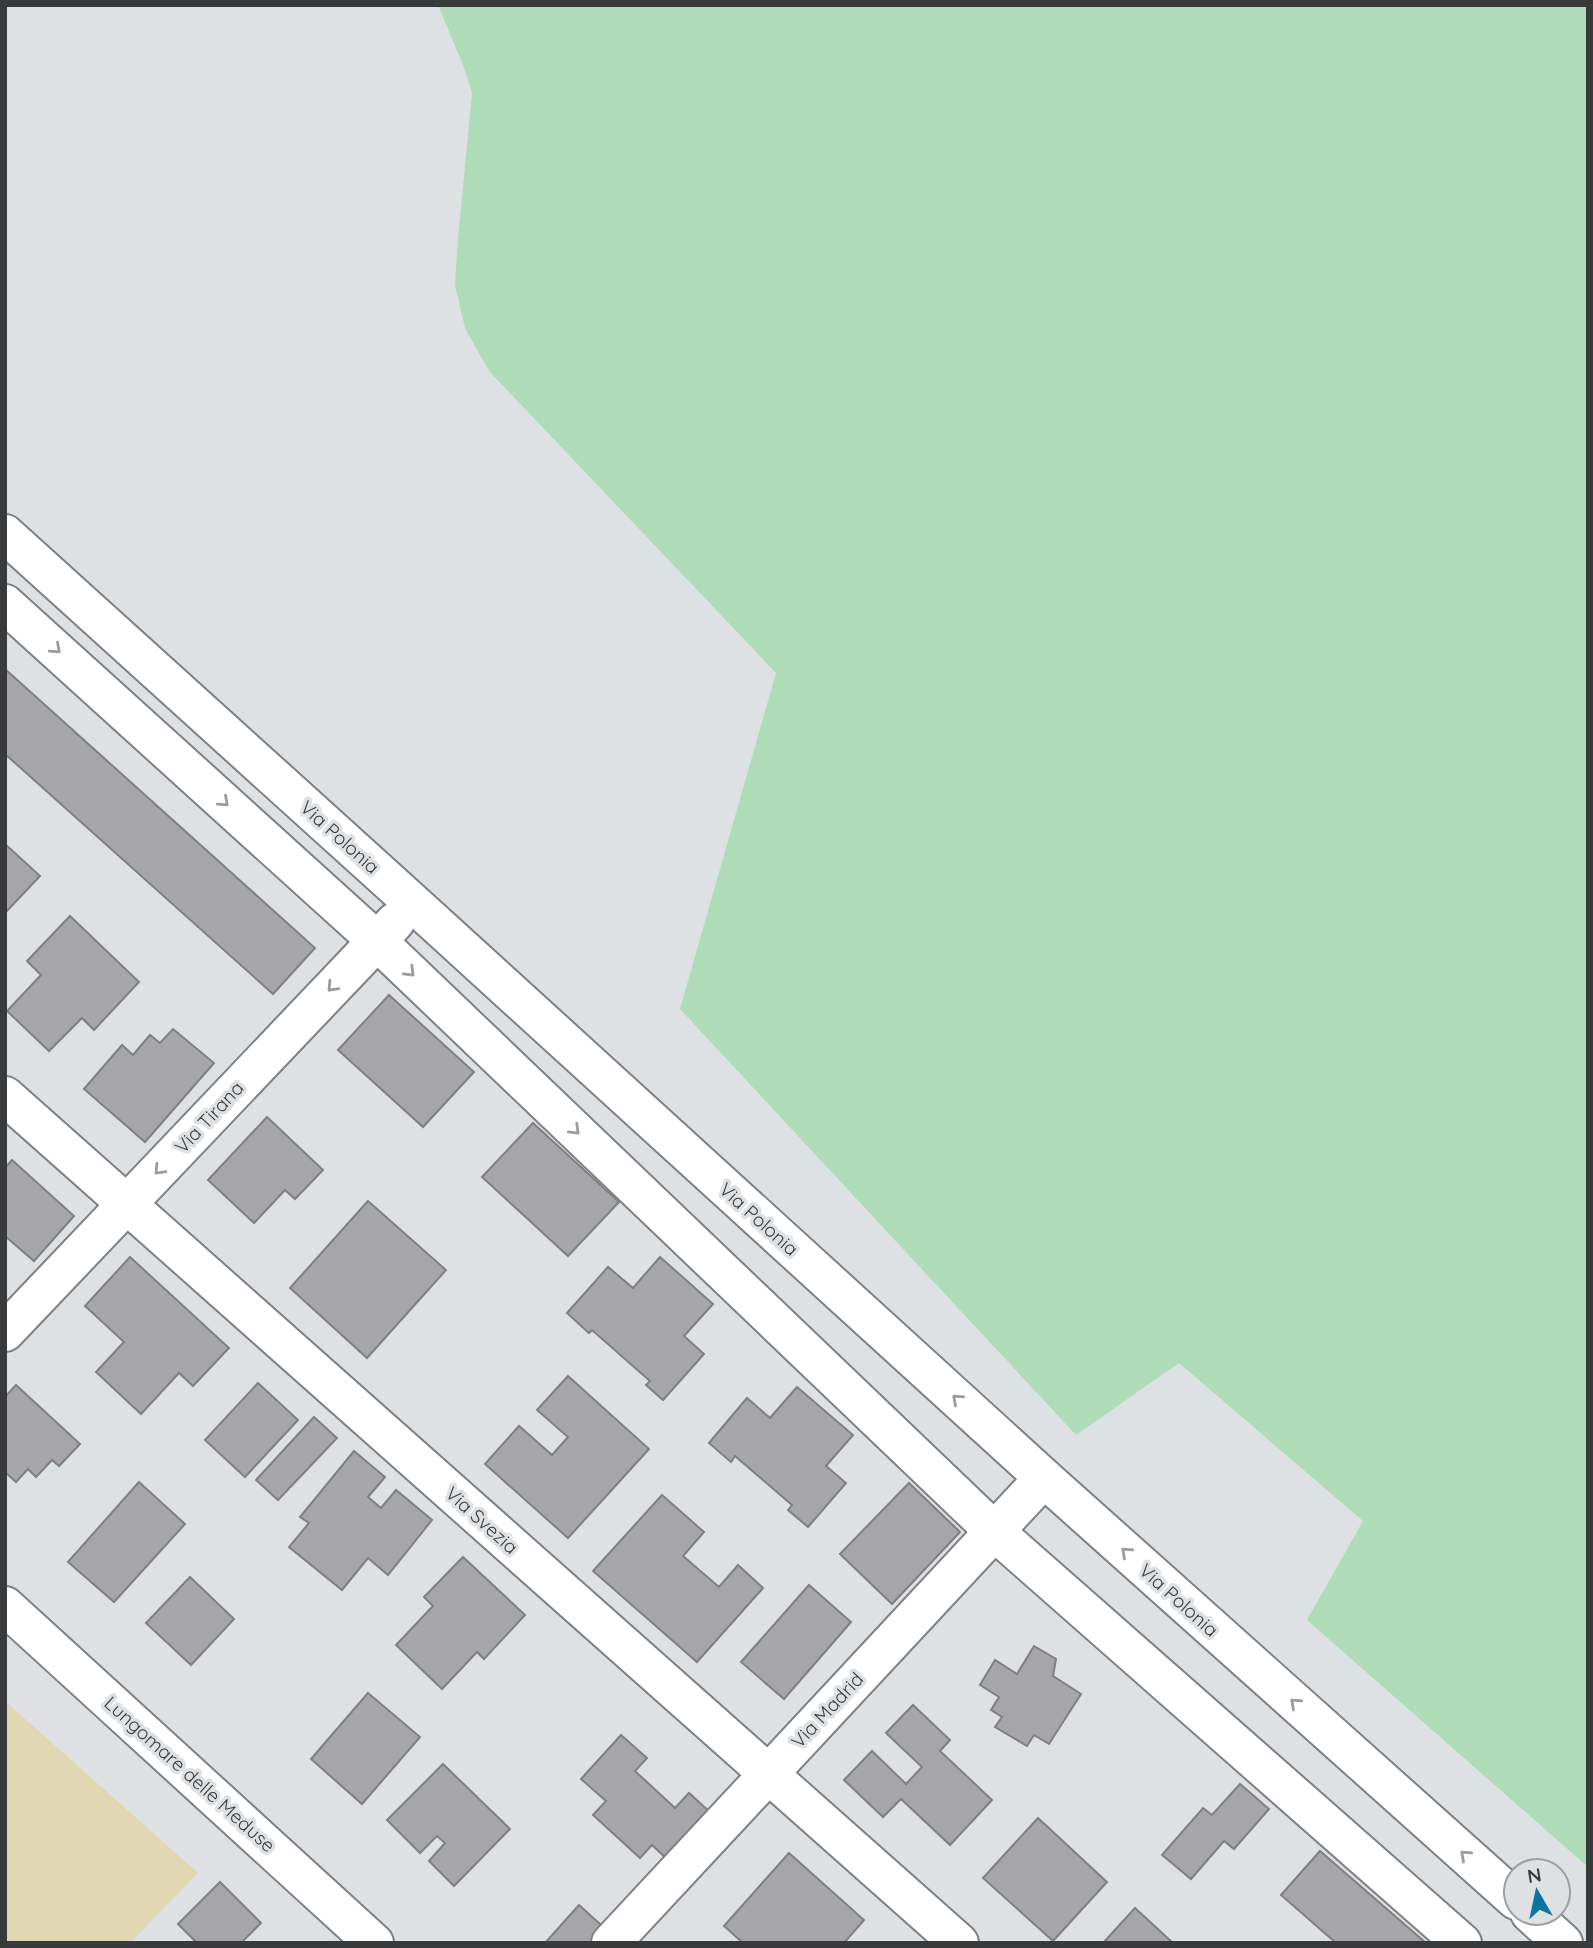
<svg xmlns="http://www.w3.org/2000/svg" width="1593" height="1948" font-family="Quicksand,sans-serif">
  <style>
    .green { fill: #addcb6 }
    .sand { fill: #e1d7b2 }
    .building { fill: #a6a5a8; stroke: #7f7e80; stroke-width: 2 }
    .lines { fill: none; stroke-linecap: round; stroke-linejoin: round }
    .minor-casing { stroke: #7e8083; stroke-width: 42 }
    .secondary-casing { stroke: #7e8083; stroke-width: 42 }
    .minor { stroke: #fff; stroke-width: 38 }
    .secondary { stroke: #fff; stroke-width: 38 }
    .oneway { stroke: #9c9c9d }
    .labels { text-anchor: middle; stroke-width: 7; stroke-linejoin: round; paint-order: stroke }
    .street-label { font-size: 19px; fill: #393a3b; stroke: #dee1e3 }
  </style>
  <rect width="100%" height="100%" fill="#dee1e3"/>
  <!-- green -->
  <path class="green" d="M438,5H1588V1867L1307,1620L1363,1521L1179,1363L1076,1435L680,1009L776,673L489,371L465,328L455,285L458,239L472,93L463,65Z"/>
  <!-- sand -->
  <path class="sand" d="M5,1701L198,1873L130,1943H5Z"/>
  <!-- building -->
  <g class="building">
    <path d="M5,669L315,948L273,994L5,754Z"/>
    <path d="M5,844L40,876L5,913Z"/>
    <path d="M70,916L139,982L94,1030L82,1018L49,1051L7,1011L41,975L27,961Z"/>
    <path d="M389,995L474,1072L423,1127L338,1050Z"/>
    <path d="M173,1029L214,1063L145,1142L84,1089L122,1045L133,1055L150,1035L160,1043Z"/>
    <path d="M267,1117L323,1170L295,1199L285,1190L254,1223L208,1180Z"/>
    <path d="M533,1123L619,1202L568,1256L482,1177Z"/>
    <path d="M12,1160L74,1216L34,1261L5,1236V1168Z"/>
    <path d="M368,1201L446,1270L367,1358L290,1288Z"/>
    <path d="M130,1257L229,1348L193,1386L179,1373L141,1414L96,1372L124,1342L85,1306Z"/>
    <path d="M660,1257L713,1304L684,1336L704,1354L663,1400L646,1385L650,1381L592,1330L589,1333L567,1313L608,1267L633,1288Z"/>
    <path d="M568,1376L649,1449L568,1538L485,1464L519,1426L552,1455L568,1437L537,1410Z"/>
    <path d="M258,1383L298,1420L245,1477L205,1440Z"/>
    <path d="M16,1385L80,1444L59,1466L52,1460L36,1477L28,1469L16,1482L5,1472V1397Z"/>
    <path d="M797,1387L853,1435L826,1466L846,1483L808,1527L788,1510L792,1505L735,1456L731,1462L709,1443L747,1398L770,1418Z"/>
    <path d="M314,1417L337,1438L278,1500L256,1480Z"/>
    <path d="M354,1451L385,1477L368,1497L381,1508L396,1490L432,1520L388,1575L368,1558L342,1590L289,1547L309,1523L300,1517Z"/>
    <path d="M139,1482L185,1524L114,1602L68,1562Z"/>
    <path d="M909,1483L960,1532L892,1604L840,1554Z"/>
    <path d="M662,1495L704,1532L683,1556L719,1587L738,1565L763,1588L697,1662L593,1571Z"/>
    <path d="M463,1557L525,1615L484,1659L477,1652L442,1689L396,1645L433,1606L424,1597Z"/>
    <path d="M190,1577L234,1619L191,1665L146,1623Z"/>
    <path d="M809,1585L851,1622L784,1699L741,1662Z"/>
    <path d="M1034,1646L1056,1659L1053,1676L1081,1694L1049,1744L1034,1735L1027,1746L995,1727L1002,1717L991,1710L999,1697L980,1685L995,1660L1017,1674Z"/>
    <path d="M368,1693L420,1737L362,1804L311,1759Z"/>
    <path d="M913,1705L950,1740L940,1751L992,1800L950,1845L901,1799L883,1817L844,1780L872,1751L906,1784L922,1767L886,1733Z"/>
    <path d="M621,1735L647,1758L635,1771L675,1808L689,1793L711,1813L668,1860L652,1845L640,1858L593,1815L606,1801L581,1779Z"/>
    <path d="M443,1764L510,1829L454,1886L429,1861L445,1843L437,1836L420,1853L387,1820Z"/>
    <path d="M1240,1784L1269,1809L1234,1849L1224,1841L1191,1879L1162,1855L1203,1808L1212,1815Z"/>
    <path d="M1038,1818L1107,1882L1053,1941L983,1878Z"/>
    <path d="M1320,1851L1426,1943H1336L1281,1895Z"/>
    <path d="M789,1853L864,1920L844,1943H743L724,1926Z"/>
    <path d="M220,1882L261,1923L241,1943H197L178,1924Z"/>
    <path d="M579,1905L610,1933L601,1943H545Z"/>
    <path d="M1135,1908L1173,1943H1103Z"/>
  </g>
  <g class="lines">
    <!-- minor casing -->
    <g class="minor-casing">
      <g id="minor">
        <path d="M5,534L414,904L1044,1478L1516,1900"/>
        <path d="M5,604L376,940L994,1531L1462,1943"/>
        <path d="M5,1096L959,1943"/>
        <path d="M5,1332L395,922"/>
        <path d="M1530,1913L1563,1943"/>
        <path d="M611,1943L1044,1478"/>
      </g>
    </g>
    <!-- secondary casing -->
    <g class="secondary-casing">
      <path id="secondary" d="M5,1606L374,1943"/>
    </g>
    <!-- minor -->
    <use href="#minor" class="minor"/>
    <!-- secondary -->
    <use href="#secondary" class="secondary"/>
  </g>
  <!-- one-way arrows -->
  <defs><path id="oneway-chevron" d="M-2-3.5L2.5 0L-2 3.5" fill="none" stroke-width="1.6" stroke-linecap="round" stroke-linejoin="round" transform="scale(1.75)"/></defs>
  <g class="oneway">
    <use href="#oneway-chevron" transform="translate(56 649) rotate(42)"/>
    <use href="#oneway-chevron" transform="translate(224 802) rotate(42)"/>
    <use href="#oneway-chevron" transform="translate(410 972) rotate(44)"/>
    <use href="#oneway-chevron" transform="translate(332 987) rotate(133)"/>
    <use href="#oneway-chevron" transform="translate(575 1130) rotate(44)"/>
    <use href="#oneway-chevron" transform="translate(159 1170) rotate(133)"/>
    <use href="#oneway-chevron" transform="translate(957 1399) rotate(-138)"/>
    <use href="#oneway-chevron" transform="translate(1126 1552) rotate(-138)"/>
    <use href="#oneway-chevron" transform="translate(1295 1703) rotate(-138)"/>
    <use href="#oneway-chevron" transform="translate(1465 1855) rotate(-138)"/>
  </g>
  <g class="labels">
    <!-- street labels -->
    <g class="street-label">
      <text transform="translate(340 837) rotate(42)" y="7">Via Polonia</text>
      <text transform="translate(209 1117) rotate(-47)" y="7">Via Tirana</text>
      <text transform="translate(759 1219) rotate(42)" y="7">Via Polonia</text>
      <text transform="translate(482 1520) rotate(42)" y="7">Via Svezia</text>
      <text transform="translate(1179 1600) rotate(42)" y="7">Via Polonia</text>
      <text transform="translate(827 1710) rotate(-47)" y="7">Via Madrid</text>
      <text transform="translate(190 1774) rotate(42)" y="7">Lungomare delle Meduse</text>
    </g>
  </g>
  <!-- border -->
  <rect width="1593" height="1948" fill="none" stroke="#393a3b" stroke-width="14"/>
  <!-- north arrow -->
  <g transform="translate(1537 1892) rotate(351)"><circle r="33" fill="#dee1e3" stroke="#9c9ea0" stroke-width="2"/>
  <path d="M0-5L12 26L0 18L-12 26Z" fill="#0c74a0"/>
  <text y="-10" font-size="19" font-weight="bold" text-anchor="middle" fill="#393a3b">N</text>
  </g>
</svg>
